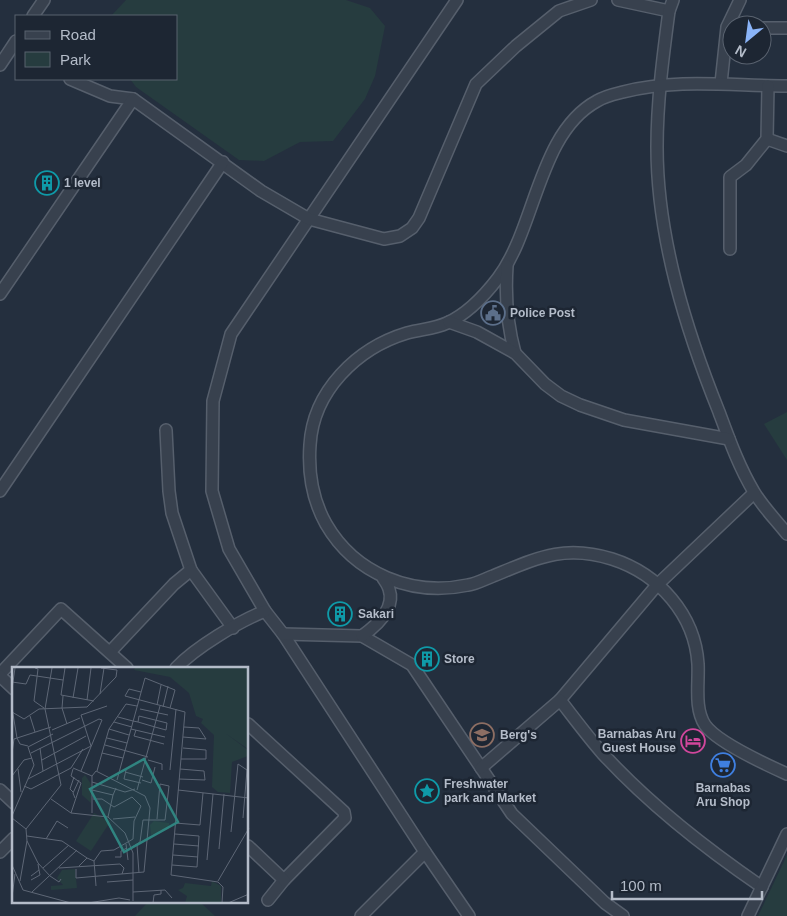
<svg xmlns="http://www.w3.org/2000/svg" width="787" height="916" font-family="Arial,sans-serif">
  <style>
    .green { fill: #263c3f }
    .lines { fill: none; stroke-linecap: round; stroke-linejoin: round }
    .minor-casing { stroke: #565f6c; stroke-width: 14 }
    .minor { stroke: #38414e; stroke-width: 11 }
    .labels { text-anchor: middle; stroke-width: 5; stroke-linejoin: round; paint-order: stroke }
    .poi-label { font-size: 12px; font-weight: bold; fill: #b4bcc9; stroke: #1d2633; text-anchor: start }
    .inset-road { fill: none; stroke: #5e6776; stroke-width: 1 }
    .view { fill: #308480; fill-opacity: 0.15; stroke: #308480; stroke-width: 2.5 }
    .inset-edge { fill: none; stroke: #b4bcc9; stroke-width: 2.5 }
  </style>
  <rect width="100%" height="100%" fill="#242f3e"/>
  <!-- green -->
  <g class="green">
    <path d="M126,0H346L370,8L385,26L375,76L365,99L333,141L300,142L264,161L239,160L136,87L130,79H176V16H111Z"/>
    <path d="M787,412V460L764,424Z"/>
    <path d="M787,855V916H758Z"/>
    <path d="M148,902H200L215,916H135Z"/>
  </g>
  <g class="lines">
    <!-- minor casing -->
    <g class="minor-casing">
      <g id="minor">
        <path d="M457,0L231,334L213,401L212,491L229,549L265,611L283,634L425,852L469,916"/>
        <path d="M618,0L669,11"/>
        <path d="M673,0L669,11C663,56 657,102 657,147C657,237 686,330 719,412C729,439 739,467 754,492C763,507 776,520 787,534"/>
        <path d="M33,16L44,0"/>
        <path d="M762,28H787"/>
        <path d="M0,65L16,41"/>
        <path d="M70,79L110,96L133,99"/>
        <path d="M721,83L727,27L740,0"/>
        <path d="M787,86C732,86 677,78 623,92C615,94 605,96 597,101C538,133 536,228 498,278C485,295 467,314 447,323C434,329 421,329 407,333C357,348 313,391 310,445C308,473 312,499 326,524C355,574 412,597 468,585C476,584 485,579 493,576C537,558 564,544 612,559C659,574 695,615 698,664C699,684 694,708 705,725C717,742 767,765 787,774"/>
        <path d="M767,139L787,146"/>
        <path d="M730,249V177L746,165L767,139L768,86"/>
        <path d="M507,266C505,296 507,324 515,353"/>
        <path d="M0,294L133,99L261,191L309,219L384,239L400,236L412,228L419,218L476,84L516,46L559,11L591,0"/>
        <path d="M449,322L477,332L515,353L545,384L561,396L580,405L624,420L729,439"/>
        <path d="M166,430L169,491L172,513L191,570"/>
        <path d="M0,491L223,162"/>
        <path d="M283,634L362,636L412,665L512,814L605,903L623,916"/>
        <path d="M362,636C376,626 396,609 389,589C388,585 385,581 383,578"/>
        <path d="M110,652L174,584L191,570L233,628"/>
        <path d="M176,668C196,647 238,622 265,611"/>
        <path d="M0,674L61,609L127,668"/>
        <path d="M0,676L14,689"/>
        <path d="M560,700L657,585L754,493"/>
        <path d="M248,724L344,812L345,818L284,880L268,900"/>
        <path d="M481,768L560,700C574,718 588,737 603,754C650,805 705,848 762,887"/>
        <path d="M0,790L14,803"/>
        <path d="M248,846L284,880"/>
        <path d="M0,852L14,838"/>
        <path d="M361,916L425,852"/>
        <path d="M748,916L787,834"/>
      </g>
    </g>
    <!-- minor -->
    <use href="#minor" class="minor"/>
  </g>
  <!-- icons -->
  <defs>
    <g id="building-ring" transform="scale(1.25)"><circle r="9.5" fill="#1d2633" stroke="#0f9aa8" stroke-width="1.5"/><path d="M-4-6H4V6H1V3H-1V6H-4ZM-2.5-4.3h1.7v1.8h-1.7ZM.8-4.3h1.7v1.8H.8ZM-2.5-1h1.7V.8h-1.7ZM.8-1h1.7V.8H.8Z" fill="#0f9aa8"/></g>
    <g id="civic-ring" transform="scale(1.25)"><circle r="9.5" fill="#1d2633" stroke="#5c6f8a" stroke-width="1.5"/><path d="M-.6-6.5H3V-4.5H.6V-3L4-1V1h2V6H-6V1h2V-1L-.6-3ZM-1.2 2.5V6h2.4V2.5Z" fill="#5c6f8a"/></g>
    <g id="school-ring" transform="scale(1.25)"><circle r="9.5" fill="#1d2633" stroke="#8d6e63" stroke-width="1.5"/><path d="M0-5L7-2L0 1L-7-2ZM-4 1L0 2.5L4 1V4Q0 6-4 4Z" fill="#8d6e63"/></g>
    <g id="hotel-ring" transform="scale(1.25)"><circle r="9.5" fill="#1d2633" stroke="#d1479c" stroke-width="1.5"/><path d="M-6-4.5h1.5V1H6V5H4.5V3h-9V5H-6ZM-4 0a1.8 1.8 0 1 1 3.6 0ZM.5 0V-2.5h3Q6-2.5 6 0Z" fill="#d1479c"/></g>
    <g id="supermarket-ring" transform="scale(1.25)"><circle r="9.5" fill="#1d2633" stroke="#3f7fe0" stroke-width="1.5"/><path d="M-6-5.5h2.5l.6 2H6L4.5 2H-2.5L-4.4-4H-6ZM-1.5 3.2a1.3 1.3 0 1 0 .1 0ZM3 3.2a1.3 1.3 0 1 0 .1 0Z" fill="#3f7fe0"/></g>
    <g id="sight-ring" transform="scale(1.25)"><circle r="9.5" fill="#1d2633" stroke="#0f9aa8" stroke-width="1.5"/><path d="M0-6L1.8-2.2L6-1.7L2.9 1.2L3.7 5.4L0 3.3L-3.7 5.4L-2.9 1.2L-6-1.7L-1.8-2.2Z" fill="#0f9aa8"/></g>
  </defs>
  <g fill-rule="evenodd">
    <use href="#building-ring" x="47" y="183"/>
    <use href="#civic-ring" x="493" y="313"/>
    <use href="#building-ring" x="340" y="614"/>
    <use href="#building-ring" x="427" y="659"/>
    <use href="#school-ring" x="482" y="735"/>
    <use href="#hotel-ring" x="693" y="741"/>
    <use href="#supermarket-ring" x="723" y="765"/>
    <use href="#sight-ring" x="427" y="791"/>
  </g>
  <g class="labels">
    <!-- poi labels -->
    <g class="poi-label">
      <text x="64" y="187">1 level</text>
      <text x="510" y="317">Police Post</text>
      <text x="358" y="618">Sakari</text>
      <text x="444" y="663">Store</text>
      <text x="676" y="738" text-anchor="end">Barnabas Aru<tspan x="676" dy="14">Guest House</tspan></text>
      <text x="500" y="739">Berg's</text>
      <text x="444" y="788">Freshwater<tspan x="444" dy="14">park and Market</tspan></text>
      <text x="723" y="792" text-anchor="middle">Barnabas<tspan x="723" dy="14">Aru Shop</tspan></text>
    </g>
  </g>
  <!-- overview -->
  <g transform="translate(12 667)">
    <rect width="236" height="236" fill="#242f3e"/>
    <path d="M123,1H236V82L213,66L236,83V89L220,95L218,126L206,125L200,120L202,68L189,56L191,52L184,49L177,26L158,10L122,3ZM73,108L79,117V136L70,128V111ZM82,146L98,155L79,184L64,174ZM142,154L157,156V162L139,168L138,158ZM63,202L65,221L39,223V219L51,218L45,211L50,203ZM200,214L209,219V236H173L175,229L166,223L171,221L173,216L199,219Z" fill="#263c3f"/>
    <path class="inset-road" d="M23,1L26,2L22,34L32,41M40,1L33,42L49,118L14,162L15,174L26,196L38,209L47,215L49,212M53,1L49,28L82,34M0,15L14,17L18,8L51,13M0,22L3,1M129,25L117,22L113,29L173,45L159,208L206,215L211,220L210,236M88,27L92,1M51,29L50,41L55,57M61,31L66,1M75,33L79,1M145,38L149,18M151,40L156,19M0,41L5,71L8,77L16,79M128,42L156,48M0,45L12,52L27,42L75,40L104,10L105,3L89,1M18,49L23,65M106,50L121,54L126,55L143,60L154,63L155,56L127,49L126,55M102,55L120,60M172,60L187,61L194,72M97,62L117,68M119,62L153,70M40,63L68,51M124,63L122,69L152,77M171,70L194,72M95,71L115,76M93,78L136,90M79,79L69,48L95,39M16,80L41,67M28,81L31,104M0,86L2,72L39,60M19,86L87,52L90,53L69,104M111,91L90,86L97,62L114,37L125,39M169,92H194V83L171,81M30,93L74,69M136,93L150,97V103M61,101L80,109M6,102L9,125M114,103L112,112L129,116M158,103L164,42M85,104L90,86M113,105L131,110M0,109L12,93L20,91M16,112L79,79M167,112L193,113L192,104L168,102M105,113L133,11L163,23L158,41M130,113L139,116L143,100M80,115L113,125L123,122M12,119L19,122L59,101L71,82M80,123L101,128L104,121M125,123L148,39M166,123L237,131M61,125L58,122L62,110M63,131L61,126L67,113M39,132L59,146L96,150L113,166L121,186V234M81,132H90L102,140L120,130L129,139L122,154L121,172L102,183L89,184L82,194M59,146L69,116L59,109L61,102M0,149L22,98L16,80M96,150L101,128M0,151L14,162M101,152L123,150M163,156L188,158L191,126M219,165L226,97L235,103L231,151M15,169L50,174L75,191M34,172L45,154L56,161M114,177L116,193M162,177L187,179M125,178L127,206M120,180L128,175L131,153H153L157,119L148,117L145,152M207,182L212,127M161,188L186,190M103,190H109V184L115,181M195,193L201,127M0,198L11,223L59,236M160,198L185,200L187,169L163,167M67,199L75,191L82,194L84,219M31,201L57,178M47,201L108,197L112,201L110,207M64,202V211L132,205L138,141L133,129L84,104L80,109V146M19,209L27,203L26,197M19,213L28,208L27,203M8,214L15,174M206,214L237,161M95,215L121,213M20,225L65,183M121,225L153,223L160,231M0,230L3,207M76,236L107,231L118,233M141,236L142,228L149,227V223M216,236L237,227"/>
    <path class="view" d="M132,92L166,155L112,185L78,122Z"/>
    <rect width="236" height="236" class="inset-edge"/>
  </g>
  <!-- legend -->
  <rect x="15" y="15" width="162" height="65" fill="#1d2633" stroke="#59626f"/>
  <rect x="25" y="31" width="25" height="8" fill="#38414e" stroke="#59626f"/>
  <text x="60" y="40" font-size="15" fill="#b4bcc9">Road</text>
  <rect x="25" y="52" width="25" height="15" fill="#263c3f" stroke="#59626f"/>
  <text x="60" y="65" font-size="15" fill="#b4bcc9">Park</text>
  <!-- north arrow -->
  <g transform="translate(747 40) rotate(209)"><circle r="24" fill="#1d2633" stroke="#59626f"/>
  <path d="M0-4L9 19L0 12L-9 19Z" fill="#8ab4f8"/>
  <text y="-8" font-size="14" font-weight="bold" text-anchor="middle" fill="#b4bcc9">N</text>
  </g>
  <!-- scale -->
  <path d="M612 891v8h150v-8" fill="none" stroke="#b4bcc9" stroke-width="2.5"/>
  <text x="620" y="891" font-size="15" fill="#b4bcc9" stroke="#1d2633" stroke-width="4" paint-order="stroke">100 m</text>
</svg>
